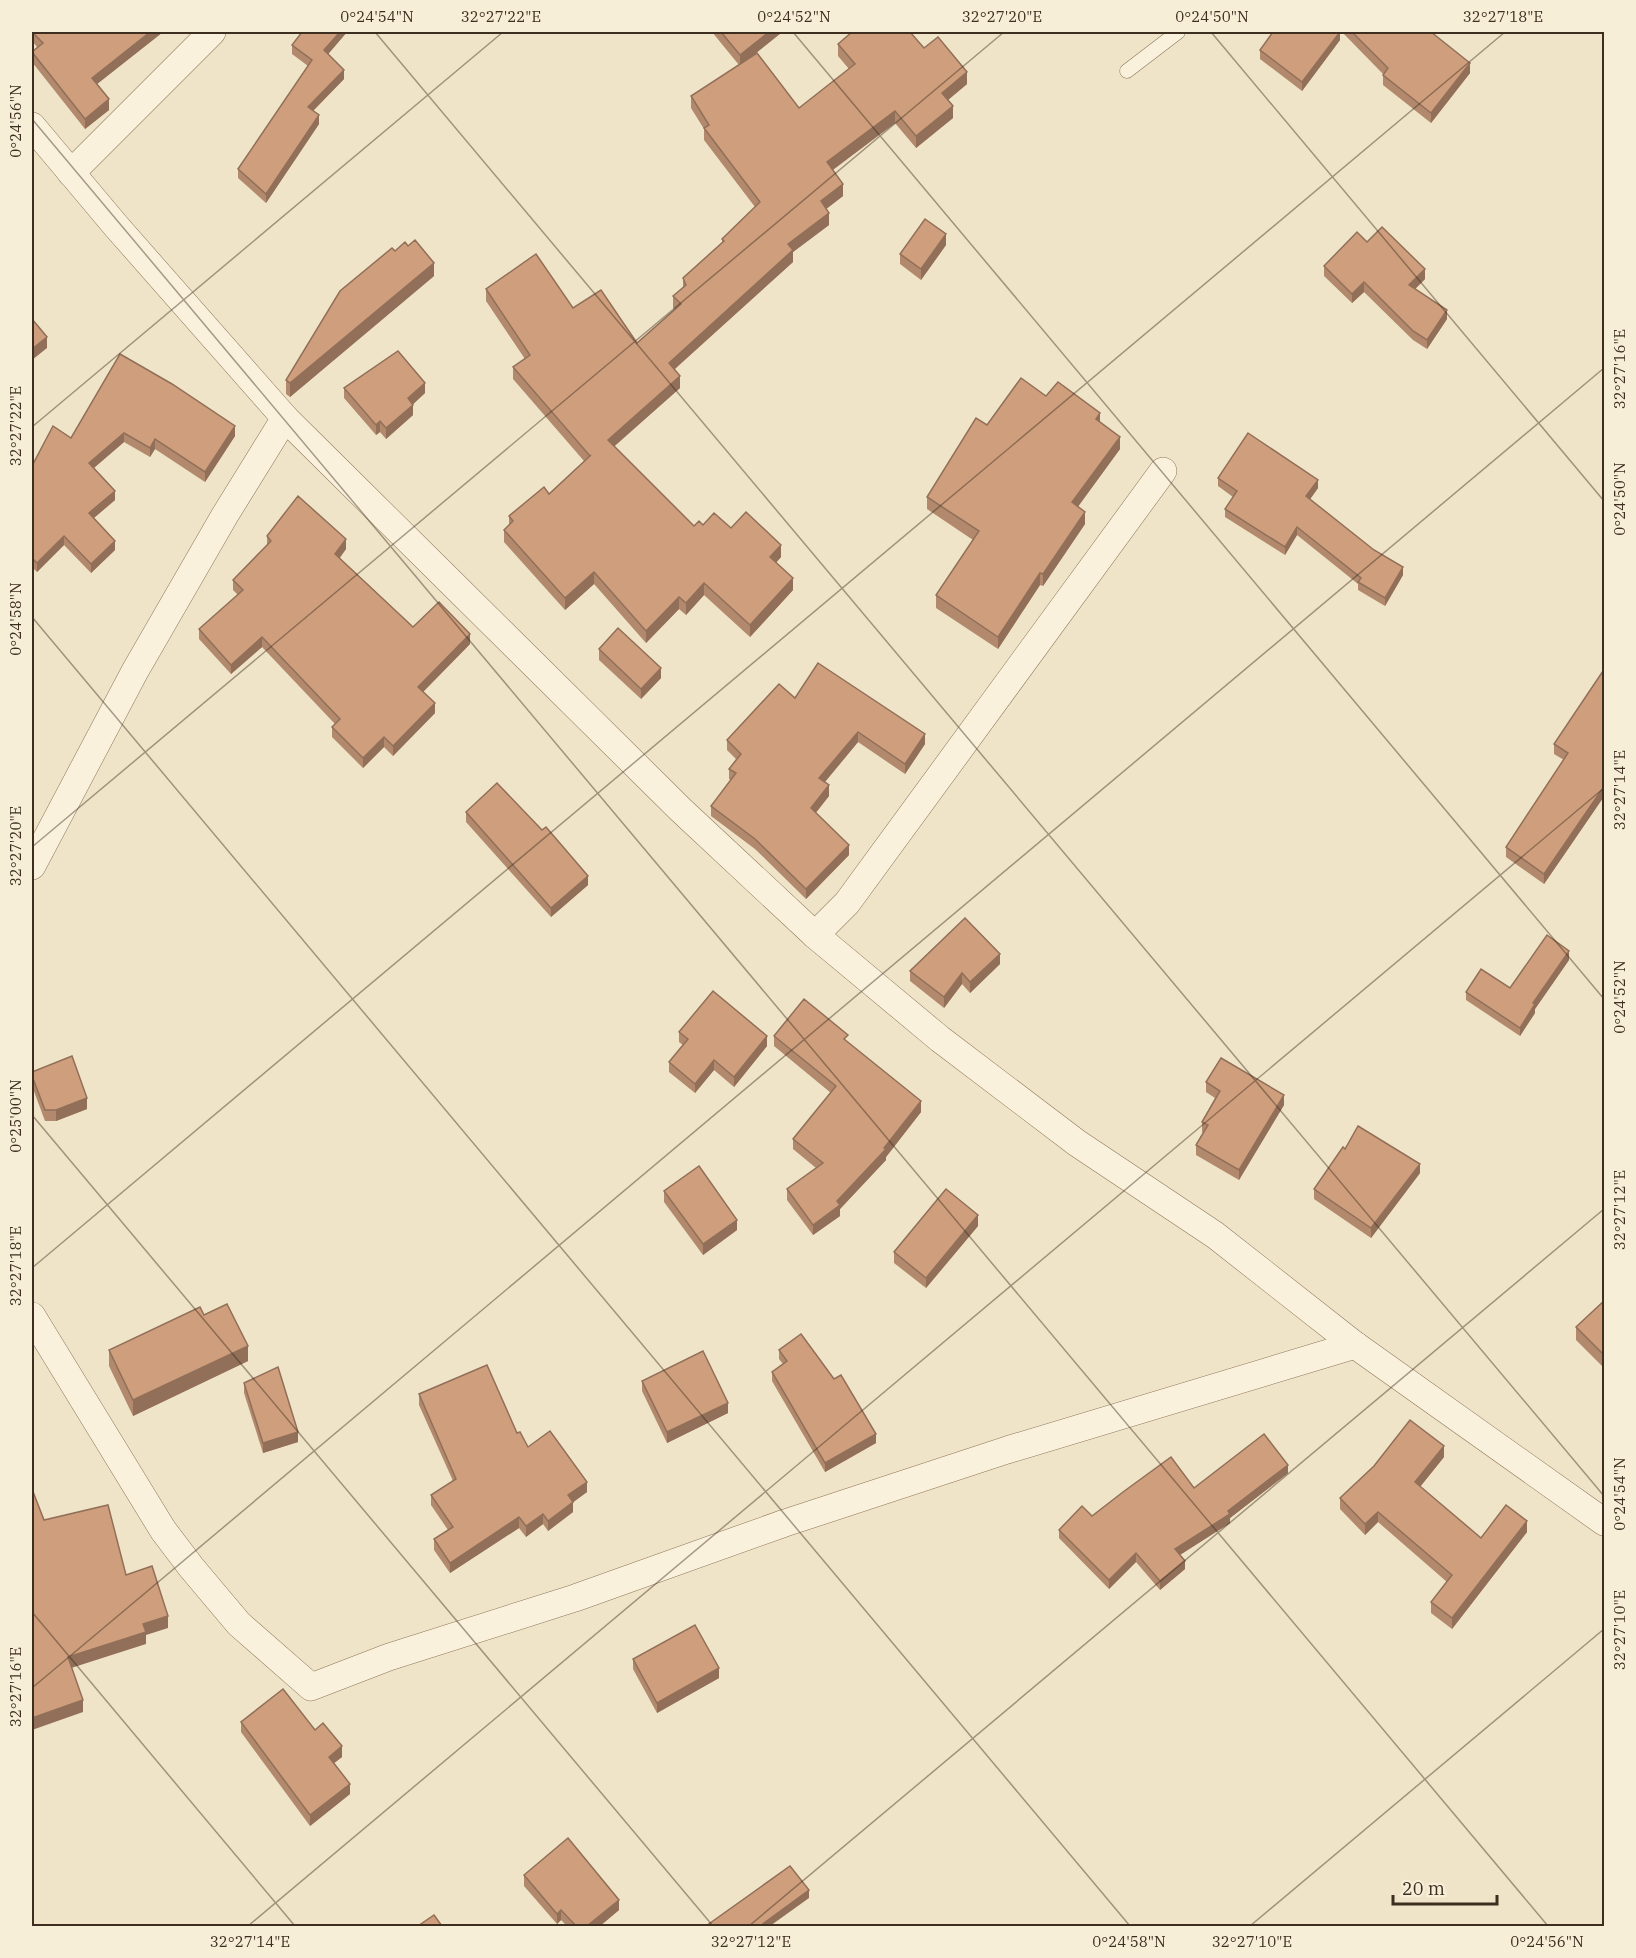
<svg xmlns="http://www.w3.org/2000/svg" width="1636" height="1958" font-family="'IBM Plex Serif',serif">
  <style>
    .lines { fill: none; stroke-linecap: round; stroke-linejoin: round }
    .lane-casing { stroke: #8d765c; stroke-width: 15 }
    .street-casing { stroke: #8d765c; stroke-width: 28 }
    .lane { stroke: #faf1dc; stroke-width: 14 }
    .street { stroke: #faf1dc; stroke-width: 27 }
    .wall { fill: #b2896c }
    .shaded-wall { fill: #916f58 }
    .building { fill: #cf9f7d; stroke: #916f58; stroke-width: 1.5 }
    .ticks { fill: none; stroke: #3d2e20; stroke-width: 1.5; stroke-opacity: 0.45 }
    .neatline { fill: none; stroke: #3d2e20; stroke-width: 2 }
    .ticks-label { font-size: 15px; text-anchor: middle; fill: #3d2e20 }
  </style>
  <rect width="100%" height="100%" fill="#f0e4c8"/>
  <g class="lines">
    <!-- lane casing -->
    <g class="lane-casing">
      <path id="lane" d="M1127,71L1178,32"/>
    </g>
    <!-- street casing -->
    <g class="street-casing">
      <g id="street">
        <path d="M32,126L116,226L285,418L225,515L135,671L32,866"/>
        <path d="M71,173L212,32"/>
        <path d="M285,418L681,810L815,935L940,1039L1077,1143L1215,1235L1355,1345L1604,1522"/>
        <path d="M815,935L847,903L1163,471"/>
        <path d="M32,1316L163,1530L191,1567L239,1624L311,1687L389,1657L575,1598L785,1523L1007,1450L1355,1345"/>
      </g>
    </g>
    <!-- lane -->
    <use href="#lane" class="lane"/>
    <!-- street -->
    <use href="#street" class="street"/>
  </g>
  <!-- wall -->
  <g class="wall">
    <path d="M32,32H163L97,84L109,110L85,129L32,62V51L37,47L32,41Z"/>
    <path d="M347,32L328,54L344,79L313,111L319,124L266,203L238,178V169L308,66L292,54V45Z"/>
    <path d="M712,32H781V33L753,55L799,108L849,69L838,56V44L924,48L967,84L948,100L953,118L916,148L895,123L833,170L843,196L826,209L829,225L793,252V262L675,369L680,388L614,446L694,526L703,525L731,528L781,557L776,563L793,590L750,637L704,595L686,615L679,609L646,643L594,584L565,610L504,542V530L509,525V516L549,494L584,461L513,379V367L525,359L486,301V289L573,308L637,343L675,310L673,308V296L683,288V278L722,243V239L755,207L704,140V129L691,108V96L739,65Z"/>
    <path d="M1342,32H1431L1470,73L1431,123L1383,85V74Z"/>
    <path d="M1340,40L1302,91L1260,59V50Z"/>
    <path d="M1367,242L1425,279L1415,289L1447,319L1427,349L1413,340L1364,292L1352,303L1324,276V266Z"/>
    <path d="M946,245L921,280L900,264V254Z"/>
    <path d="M395,251L434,276L290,397L286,394V380Z"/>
    <path d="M120,354L235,436L205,482L155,449L150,457L124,442L94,468L115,500L94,518L115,550L91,573L64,545L37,572L32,567V466L71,438Z"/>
    <path d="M344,388L425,393L413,404V415L386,439L380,432L376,435L344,398Z"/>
    <path d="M1046,396L1100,423L1120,449L1078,506L1085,524L1043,586L1040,585L998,649L936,608V595L973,540L927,509V497L987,425Z"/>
    <path d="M1218,478L1318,488L1310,499L1403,575L1385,606L1358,590V584L1297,535L1285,555L1225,517V509L1233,497L1218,486Z"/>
    <path d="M267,536L346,549L340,558L413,627L470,644L423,692L435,713L393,756L384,747L363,768L332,737V727L335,724L262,647L231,674L199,639V629L238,595L233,590V580L267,545Z"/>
    <path d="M599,649L661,678L641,699L599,660Z"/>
    <path d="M1605,649V665L1602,664V654Z"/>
    <path d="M1605,668V795L1544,884L1506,857V847L1564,760L1554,754V744Z"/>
    <path d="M795,698L925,744L905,774L858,742L825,782L829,796L816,813L849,855L806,899L755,849L711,816V806L731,780L729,779V769L736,759L727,750V740Z"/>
    <path d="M466,812L588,885L551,917L466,822Z"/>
    <path d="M1569,960L1535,1009V1013L1520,1036L1466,1000V992L1510,988Z"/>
    <path d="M1000,964L970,993L962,984L944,1008L910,981V971Z"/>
    <path d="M679,1032L767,1046L734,1087L714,1070L695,1093L669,1072V1062L683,1045L679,1042Z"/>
    <path d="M774,1036L848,1042L921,1112L886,1157V1160L840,1209V1216L813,1235L787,1200V1189L816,1168L793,1149V1139L831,1093L774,1046Z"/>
    <path d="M32,1072L87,1109L56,1121H45L32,1086Z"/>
    <path d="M1206,1082L1284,1105L1239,1180L1196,1155V1145L1203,1133L1202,1132V1122L1215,1098L1206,1092Z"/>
    <path d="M1345,1149L1420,1173L1371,1238L1314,1199V1189Z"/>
    <path d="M664,1191L737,1230L703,1255L664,1202Z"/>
    <path d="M978,1226L926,1288L894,1263V1252Z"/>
    <path d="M1605,1300V1369L1576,1340V1327Z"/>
    <path d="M204,1315L248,1361L133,1416L109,1366V1350Z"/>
    <path d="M779,1350L834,1379L876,1443L825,1472L772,1381V1372L783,1364L779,1359Z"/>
    <path d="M642,1381L728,1413L667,1443L642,1391Z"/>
    <path d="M244,1383L298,1442L263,1453L244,1393Z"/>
    <path d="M419,1394L517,1433L528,1447L587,1492L573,1502V1512L548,1531L543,1524L526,1537L519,1528L450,1573L434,1550V1539L448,1530L431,1505V1495L453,1481L419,1405Z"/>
    <path d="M1444,1457L1420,1487L1481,1538L1527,1532L1452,1629L1431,1613V1602L1447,1582L1378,1522L1365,1535L1340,1509V1498Z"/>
    <path d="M1288,1473L1230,1518V1523L1180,1555L1185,1569L1160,1590L1136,1562L1109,1589L1059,1538V1530L1194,1488Z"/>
    <path d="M633,1659L719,1678L657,1713L633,1669Z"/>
    <path d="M241,1722L315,1730L342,1757L334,1763L350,1794L310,1826L241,1732Z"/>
    <path d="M524,1875L619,1910L600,1926H567L561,1920L557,1924L524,1886Z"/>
  </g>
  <!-- shaded-wall -->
  <g class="shaded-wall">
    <path d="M150,32H163L92,88V78Z"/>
    <path d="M340,32H347L324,59V50Z"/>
    <path d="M769,32H781V33L740,66V55Z"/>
    <path d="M1340,32V40L1302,91V82Z"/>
    <path d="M1470,63V73L1431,123V113Z"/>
    <path d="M344,70V79L308,116V107Z"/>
    <path d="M967,72V84L942,105V93Z"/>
    <path d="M109,99V110L85,129V119Z"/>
    <path d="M953,106V118L916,148V136Z"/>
    <path d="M895,111V123L827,174V162Z"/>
    <path d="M319,115V124L266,203V194Z"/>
    <path d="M843,184V196L821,213V201Z"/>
    <path d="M829,213V225L793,252V262L669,374V363L788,244Z"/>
    <path d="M946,234V245L921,280V269Z"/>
    <path d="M434,263V276L290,397V383Z"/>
    <path d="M1425,269V279L1409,295V285Z"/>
    <path d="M1364,282V292L1352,303V294Z"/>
    <path d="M1447,310V319L1427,349V340Z"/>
    <path d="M47,337V348L32,360V349Z"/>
    <path d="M680,376V388L608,452V440Z"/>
    <path d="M425,383V393L408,409V398Z"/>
    <path d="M413,405V415L386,439V428Z"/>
    <path d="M1100,413V425L1096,419Z"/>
    <path d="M380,421V432L376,435V425Z"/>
    <path d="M235,426V436L205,482V472Z"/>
    <path d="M124,433V442L89,472V463Z"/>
    <path d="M1120,437V449L1072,515V502Z"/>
    <path d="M155,439V449L150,457V448Z"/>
    <path d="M1318,480V488L1306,505V496Z"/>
    <path d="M115,491V500L89,522V513Z"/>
    <path d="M1085,512V524L1043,586V574Z"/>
    <path d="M1297,527V535L1285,555V547Z"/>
    <path d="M64,536V545L37,572V563Z"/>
    <path d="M346,539V549L335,563V554Z"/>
    <path d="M115,541V550L91,573V564Z"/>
    <path d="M781,545V557L770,569V557Z"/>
    <path d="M1403,567V575L1385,606V598Z"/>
    <path d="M594,572V584L565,610V598Z"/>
    <path d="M1040,573V585L998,649V637Z"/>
    <path d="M793,578V590L750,637V625Z"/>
    <path d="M704,583V595L686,615V603Z"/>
    <path d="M679,597V609L646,643V631Z"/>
    <path d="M470,634V644L418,697V687Z"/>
    <path d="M262,637V647L231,674V665Z"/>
    <path d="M661,668V678L641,699V689Z"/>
    <path d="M435,703V713L393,756V746Z"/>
    <path d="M858,732V742L819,789V778Z"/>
    <path d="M925,734V744L905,774V764Z"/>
    <path d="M384,737V747L363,768V758Z"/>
    <path d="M829,785V796L811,818V808Z"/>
    <path d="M1605,785V795L1544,884V874Z"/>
    <path d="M849,845V855L806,899V889Z"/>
    <path d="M588,876V885L551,917V908Z"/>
    <path d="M1569,951V960L1535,1009V1013L1520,1036V1028L1533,1003Z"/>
    <path d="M1000,954V964L970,993V982Z"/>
    <path d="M962,973V984L944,1008V997Z"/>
    <path d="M767,1036V1046L734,1087V1077Z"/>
    <path d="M714,1060V1070L695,1093V1084Z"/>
    <path d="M1284,1095V1105L1239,1180V1170Z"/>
    <path d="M87,1098V1109L56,1121V1110Z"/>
    <path d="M921,1101V1112L886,1157V1160L840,1209V1216L813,1235V1225L837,1201L884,1148Z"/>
    <path d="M1420,1164V1173L1371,1238V1228Z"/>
    <path d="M978,1215V1226L926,1288V1278Z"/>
    <path d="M737,1220V1230L703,1255V1244Z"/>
    <path d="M248,1346V1361L133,1416V1400Z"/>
    <path d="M728,1403V1413L667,1443V1432Z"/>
    <path d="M298,1432V1442L263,1453V1443Z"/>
    <path d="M876,1434V1443L825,1472V1463Z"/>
    <path d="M1444,1446V1457L1415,1493V1482Z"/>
    <path d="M1288,1465V1473L1230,1518V1523L1175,1558V1549L1228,1511Z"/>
    <path d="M587,1482V1492L568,1506V1495Z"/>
    <path d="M573,1502V1512L548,1531V1521Z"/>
    <path d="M1378,1512V1522L1365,1535V1524Z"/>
    <path d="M543,1514V1524L526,1537V1526Z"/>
    <path d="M519,1517V1528L450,1573V1563Z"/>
    <path d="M1527,1521V1532L1452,1629V1618Z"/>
    <path d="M1136,1553V1562L1109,1589V1580Z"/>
    <path d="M1185,1561V1569L1160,1590V1581Z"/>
    <path d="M168,1616V1628L146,1635V1644L68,1669V1657L143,1624Z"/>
    <path d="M719,1668V1678L657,1713V1703Z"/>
    <path d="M83,1700V1712L32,1730V1718Z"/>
    <path d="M342,1746V1757L329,1767V1757Z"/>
    <path d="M350,1784V1794L310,1826V1815Z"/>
    <path d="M809,1890V1898L770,1926H760Z"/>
    <path d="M619,1900V1910L600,1926H587Z"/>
    <path d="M561,1910V1920L557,1924V1914Z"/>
  </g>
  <!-- building -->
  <g class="building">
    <path d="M32,32H150L92,78L109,99L85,119L32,52L43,43Z"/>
    <path d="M302,32H340L324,50L344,70L308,107L319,115L266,194L238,169L312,60L292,45Z"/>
    <path d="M721,32H769L740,55Z"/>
    <path d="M852,32H910L924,48L938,37L967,72L942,93L953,106L916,136L895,111L827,162L843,184L821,201L829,213L788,244L793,250L669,363L680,376L608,440L694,526L699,521L703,525L714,513L731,528L746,512L781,545L770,557L793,578L750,625L704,583L686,603L679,597L646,631L594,572L565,598L504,530L513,521L509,516L544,487L549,494L591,455L590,456L513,367L530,355L486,289L536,254L573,308L601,290L637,343L681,304L673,296L686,285L683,278L724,241L722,239L760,202L704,128L709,125L691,96L757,53L799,108L855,64L838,44Z"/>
    <path d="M1273,32H1340L1302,82L1260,50Z"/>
    <path d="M1352,32H1431L1470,63L1431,113L1383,75L1388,68Z"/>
    <path d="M925,219L946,234L921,269L900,254Z"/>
    <path d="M1382,227L1425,269L1409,285L1447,310L1427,340L1413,331L1364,282L1352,294L1324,266L1357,232L1367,242Z"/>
    <path d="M415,240L434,263L290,383L286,380L340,291L392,248L395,251L405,242L408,246Z"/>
    <path d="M32,319L47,337L32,349Z"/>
    <path d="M398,351L425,383L408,398L413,405L386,428L380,421L376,425L344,388Z"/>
    <path d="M120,354L172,384L235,426L205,472L155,439L150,448L124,433L89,463L115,491L89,513L115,541L91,564L64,536L37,563L32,558V466L53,426L71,438Z"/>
    <path d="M1021,378L1046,396L1058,382L1100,413L1096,419L1120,437L1072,502L1085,512L1043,574L1040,573L998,637L936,595L979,531L927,497L976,418L987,425Z"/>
    <path d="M1248,433L1318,480L1306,496L1374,550L1403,567L1385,598L1358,582L1361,578L1297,527L1285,547L1225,509L1237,491L1218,478Z"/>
    <path d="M298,496L346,539L335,554L413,627L439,602L470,634L418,687L435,703L393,746L384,737L363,758L332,727L340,719L262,637L231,665L199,629L243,590L233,580L271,541L267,536Z"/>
    <path d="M618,628L661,668L641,689L599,649Z"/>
    <path d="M818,663L925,734L905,764L858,732L819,778L829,785L811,808L849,845L806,889L755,839L711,806L736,773L729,769L741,754L727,740L779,684L795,698Z"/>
    <path d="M1605,668V785L1544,874L1506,847L1568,753L1554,744Z"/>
    <path d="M497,783L542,830L546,827L588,876L551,908L466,812Z"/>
    <path d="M965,918L1000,954L970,982L962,973L944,997L910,971Z"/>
    <path d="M1547,935L1569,951L1533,1003L1535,1004L1520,1028L1466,992L1481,969L1510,988Z"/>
    <path d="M713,991L767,1036L734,1077L714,1060L695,1084L669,1062L688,1039L679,1032Z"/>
    <path d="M804,999L848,1035L844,1039L921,1101L884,1148L886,1149L837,1201L840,1205L813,1225L787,1189L823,1163L793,1139L836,1086L774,1036Z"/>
    <path d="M72,1056L87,1098L56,1110H45L32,1076V1072Z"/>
    <path d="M1221,1058L1284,1095L1239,1170L1196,1145L1208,1125L1202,1122L1220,1091L1206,1082Z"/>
    <path d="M1358,1126L1420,1164L1371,1228L1314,1189L1343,1147L1345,1149Z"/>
    <path d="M699,1166L737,1220L703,1244L664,1191Z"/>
    <path d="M946,1189L978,1215L926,1278L894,1252Z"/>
    <path d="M1605,1300V1356L1576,1327Z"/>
    <path d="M227,1304L248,1346L133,1400L109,1350L200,1307L204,1315Z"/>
    <path d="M801,1334L834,1379L841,1375L876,1434L825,1463L772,1372L787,1361L779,1350Z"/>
    <path d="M703,1351L728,1403L667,1432L642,1381Z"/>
    <path d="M487,1365L517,1433L520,1432L528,1447L550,1431L587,1482L568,1495L573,1502L548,1521L543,1514L526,1526L519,1517L450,1563L434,1539L453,1527L431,1495L456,1479L419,1394Z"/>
    <path d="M278,1367L298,1432L263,1443L244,1383Z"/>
    <path d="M1410,1420L1444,1446L1415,1482L1481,1538L1506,1505L1527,1521L1452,1618L1431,1602L1452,1575L1378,1512L1365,1524L1340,1498L1374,1466Z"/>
    <path d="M1264,1434L1288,1465L1228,1511L1230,1514L1175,1549L1185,1561L1160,1581L1136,1553L1109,1580L1059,1530L1082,1506L1092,1516L1123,1492L1171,1457L1194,1488Z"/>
    <path d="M32,1489L44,1520L108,1505L126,1575L152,1566L168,1616L143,1624L146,1632L68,1657L83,1700L32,1718Z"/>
    <path d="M695,1625L719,1668L657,1703L633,1659Z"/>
    <path d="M283,1689L315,1730L323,1723L342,1746L329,1757L350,1784L310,1815L241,1722Z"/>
    <path d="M568,1838L619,1900L587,1926H576L561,1910L557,1914L524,1875Z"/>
    <path d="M790,1866L809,1890L760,1926H706Z"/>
    <path d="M434,1915L442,1926H418Z"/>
  </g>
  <!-- ticks -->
  <path class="ticks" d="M375,32L1604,1496M793,32L1604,999M1211,32L1604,501M32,119L1548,1926M32,427L503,32M32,617L1130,1926M32,847L1004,32M32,1115L713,1926M32,1268L1505,32M32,1612L295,1926M32,1688L1604,368M248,1926L1604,788M749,1926L1604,1209M1250,1926L1604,1629"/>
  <!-- border -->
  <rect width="1636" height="1958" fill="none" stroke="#f7eed8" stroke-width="66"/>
  <!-- scale -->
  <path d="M1393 1895v9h104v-9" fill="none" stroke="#3d2e20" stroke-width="3"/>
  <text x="1402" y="1895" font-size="18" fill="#3d2e20" stroke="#f7eed8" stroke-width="4.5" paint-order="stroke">20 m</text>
  <rect x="33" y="33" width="1570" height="1892" class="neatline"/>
  <g class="ticks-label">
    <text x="377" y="22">0°24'54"N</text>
    <text x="501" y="22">32°27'22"E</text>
    <text x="794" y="22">0°24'52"N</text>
    <text x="1002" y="22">32°27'20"E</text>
    <text x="1212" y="22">0°24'50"N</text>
    <text x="1503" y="22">32°27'18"E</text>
    <text transform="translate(16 121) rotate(-90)" y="5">0°24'56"N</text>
    <text transform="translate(1620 369) rotate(-90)" y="5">32°27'16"E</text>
    <text transform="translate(16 426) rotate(-90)" y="5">32°27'22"E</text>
    <text transform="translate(1620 499) rotate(-90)" y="5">0°24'50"N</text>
    <text transform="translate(16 619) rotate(-90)" y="5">0°24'58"N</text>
    <text transform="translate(1620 790) rotate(-90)" y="5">32°27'14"E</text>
    <text transform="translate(16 846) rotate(-90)" y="5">32°27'20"E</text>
    <text transform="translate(1620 997) rotate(-90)" y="5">0°24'52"N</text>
    <text transform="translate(16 1116) rotate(-90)" y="5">0°25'00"N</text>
    <text transform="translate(1620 1210) rotate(-90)" y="5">32°27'12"E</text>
    <text transform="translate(16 1266) rotate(-90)" y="5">32°27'18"E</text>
    <text transform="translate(1620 1494) rotate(-90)" y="5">0°24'54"N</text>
    <text transform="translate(1620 1630) rotate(-90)" y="5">32°27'10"E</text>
    <text transform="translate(16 1687) rotate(-90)" y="5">32°27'16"E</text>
    <text x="250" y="1947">32°27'14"E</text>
    <text x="751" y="1947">32°27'12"E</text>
    <text x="1129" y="1947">0°24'58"N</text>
    <text x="1252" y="1947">32°27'10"E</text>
    <text x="1547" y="1947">0°24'56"N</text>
  </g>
</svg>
